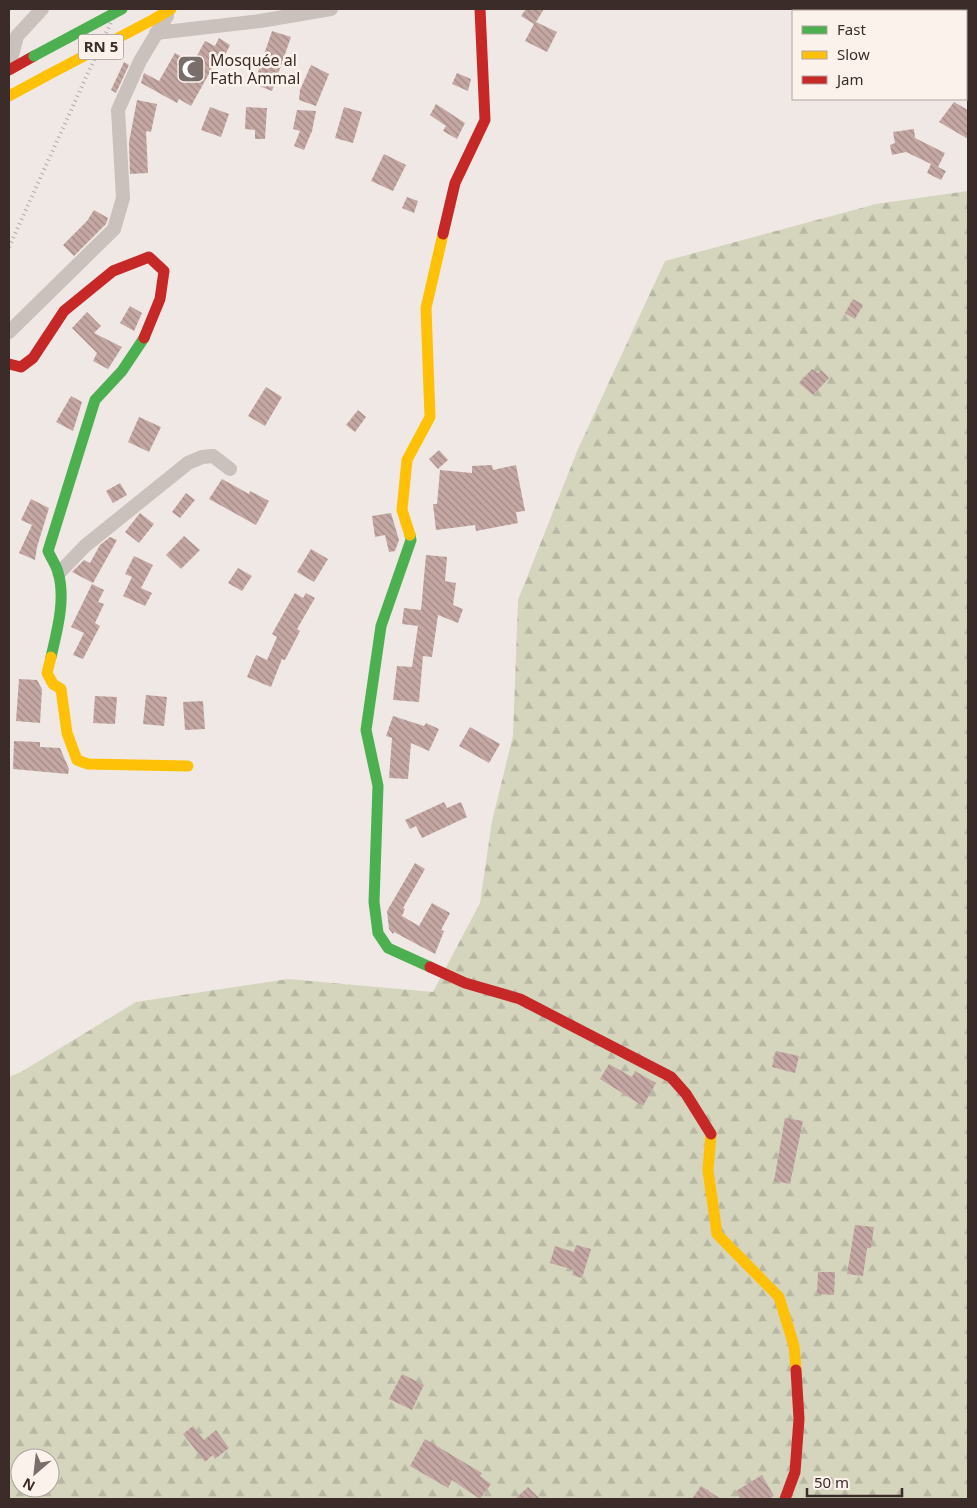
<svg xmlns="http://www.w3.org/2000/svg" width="977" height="1508" font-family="'Noto Sans',sans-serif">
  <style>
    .forest { fill: url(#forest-firs); fill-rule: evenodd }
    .building { fill: url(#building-back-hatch) }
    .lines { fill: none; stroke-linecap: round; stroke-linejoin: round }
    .street { stroke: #cac0bc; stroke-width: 14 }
    .fast { stroke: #4caf50; stroke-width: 11 }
    .slow { stroke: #ffc107; stroke-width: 11 }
    .jam { stroke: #c62828; stroke-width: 11 }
    .rail { stroke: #b1aaa7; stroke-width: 4; stroke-dasharray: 1 4; stroke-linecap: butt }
    .fast-bridge { stroke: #4caf50; stroke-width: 11 }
    .slow-bridge { stroke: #ffc107; stroke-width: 11 }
    .labels { text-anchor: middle; stroke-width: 5; stroke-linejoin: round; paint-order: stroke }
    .shield { fill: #fcf2ec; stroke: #756764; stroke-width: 1 }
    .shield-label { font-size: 15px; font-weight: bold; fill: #3b2c2a }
    .poi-label { font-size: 16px; fill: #3b2c2a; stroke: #fcf2ec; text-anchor: start }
  </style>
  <defs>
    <pattern id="forest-firs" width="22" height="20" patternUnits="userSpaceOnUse" patternTransform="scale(1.25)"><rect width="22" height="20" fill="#d5d5bd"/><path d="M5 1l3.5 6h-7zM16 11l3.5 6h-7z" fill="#b8b7a3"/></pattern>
    <pattern id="building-back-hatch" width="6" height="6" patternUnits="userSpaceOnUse" patternTransform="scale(1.25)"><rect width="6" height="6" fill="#c5a8a4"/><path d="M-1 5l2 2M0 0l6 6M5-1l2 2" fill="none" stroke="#a18986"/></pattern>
  </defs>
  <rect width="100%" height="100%" fill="#f0e8e4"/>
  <!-- forest -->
  <path class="forest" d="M968,191V1499H9V1077L21,1072L136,1002L288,979L433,992L480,903L492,821L513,736L518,600L578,449L665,261L876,204ZM20,1458H50V1488H20Z"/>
  <!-- building -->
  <g class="building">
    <path d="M526,9H544L536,22L557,32L547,52L525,41L534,24L521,16Z"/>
    <path d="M272,31L291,37L272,91L254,84Z"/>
    <path d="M219,38L230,45L225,55L220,54L191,106L179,99L177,103L141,83L144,73L159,81L175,53L193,63L205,41L215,46Z"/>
    <path d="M124,62L129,65L116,93L111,90Z"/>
    <path d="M311,65L329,74L316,106L299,100L300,90Z"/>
    <path d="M457,73L471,79L468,91L452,84Z"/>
    <path d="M137,100L157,104L151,132L146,131L148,173L130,174L129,142Z"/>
    <path d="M954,102L968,110V139L939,122Z"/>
    <path d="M436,104L465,123L457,139L443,131L446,126L430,115Z"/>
    <path d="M210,107L229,114L221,137L201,130Z"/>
    <path d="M246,107L267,108L265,139H255V130L245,129Z"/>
    <path d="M344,107L362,112L353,143L335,138Z"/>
    <path d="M297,110L316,111L312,131L304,150L294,146L300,131L293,129Z"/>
    <path d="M914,129L915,138L945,153L938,167L946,171L941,180L927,173L931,164L906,152L892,155L890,145L895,143L893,132Z"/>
    <path d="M384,154L406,165L393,191L371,181Z"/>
    <path d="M407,197L418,201L414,213L402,208Z"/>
    <path d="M94,210L108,218L106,224L74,256L63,245L87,221Z"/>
    <path d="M853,299L863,305L855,319L845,313Z"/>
    <path d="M130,306L142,313L134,331L120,323Z"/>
    <path d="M87,312L101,326L94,333L122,347L108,369L93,361L97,353L72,328Z"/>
    <path d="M812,369L818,373L821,370L829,378L813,395L799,383Z"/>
    <path d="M266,387L282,397L265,426L248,416Z"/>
    <path d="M71,396L82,402L73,431L56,422Z"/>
    <path d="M358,410L366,417L355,432L346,425Z"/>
    <path d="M139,417L161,427L149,452L128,442Z"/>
    <path d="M439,450L448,460L438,469L429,459Z"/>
    <path d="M492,465L493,470L516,465L525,511L516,512L518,523L476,531L475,525L436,530L433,504H437L440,470L472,473V466Z"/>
    <path d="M222,479L249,494L250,491L269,501L256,525L209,499Z"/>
    <path d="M120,483L127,495L113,503L106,491Z"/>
    <path d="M186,493L195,500L180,518L172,512Z"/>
    <path d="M31,499L49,508L37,547L35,560L19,553L32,525L21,520Z"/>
    <path d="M140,513L154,524L139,543L125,532Z"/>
    <path d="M391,513L399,540L395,551L389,552L385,535L375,537L372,516Z"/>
    <path d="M184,536L200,550L181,569L166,555Z"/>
    <path d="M110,537L117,540L93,583L72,572L84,560L90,563L100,545Z"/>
    <path d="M311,549L328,559L314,582L297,572Z"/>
    <path d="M426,555L447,557L445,581L456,583L453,605L463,609L458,623L438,615L432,657L423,656L419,702L393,700L397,666L412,667L418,626L402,624L404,608L421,610Z"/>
    <path d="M134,556L153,565L141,588L152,593L145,606L123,596L132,577L125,574Z"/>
    <path d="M238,568L252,576L242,591L228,583Z"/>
    <path d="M92,584L104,590L98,602L104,604L95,623L100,626L83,659L73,655L84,633L71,627Z"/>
    <path d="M295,593L303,598L306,593L315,598L297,629L300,631L285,660L282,659L271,687L247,677L256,655L267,660L277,637L272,634Z"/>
    <path d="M19,679L37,680L42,689L40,723L16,721Z"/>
    <path d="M146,695L167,697L164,726L143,724Z"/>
    <path d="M95,696L117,697L115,724L93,723Z"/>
    <path d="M203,701L205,729L185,730L183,702Z"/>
    <path d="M393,716L424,726L426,723L439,729L429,751L411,743L408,779L389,778L392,738L386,736Z"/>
    <path d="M470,727L500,744L489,763L459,746Z"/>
    <path d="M14,741L40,742V747L60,748L69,769L68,774L13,769Z"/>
    <path d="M444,802L447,808L461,802L467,817L422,838L416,826L410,829L405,820Z"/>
    <path d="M415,863L425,869L403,908L405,909L402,916L419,926L432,903L450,913L441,930L444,931L435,954L394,932L393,934L389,929L387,911Z"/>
    <path d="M776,1051L799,1056L795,1073L772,1067Z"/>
    <path d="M609,1064L632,1077L635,1071L656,1083L643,1106L600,1079Z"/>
    <path d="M785,1118L803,1121L790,1184L774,1181Z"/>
    <path d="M855,1225L874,1227L871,1248H867L863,1276L847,1274Z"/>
    <path d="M576,1245L591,1249L582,1278L572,1275L574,1270L550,1263L555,1246L574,1252Z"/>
    <path d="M818,1272H835L834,1295L817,1294Z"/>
    <path d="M402,1374L424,1385L412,1410L389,1399Z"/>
    <path d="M193,1426L204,1440L216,1430L229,1448L215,1459L213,1455L205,1462L183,1434Z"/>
    <path d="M425,1439L482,1473L480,1476L491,1484L480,1499L452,1480L448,1488L410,1466Z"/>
    <path d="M762,1475L774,1496L768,1499H741L736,1491Z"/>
    <path d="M701,1486L721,1499H692Z"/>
    <path d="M528,1487L540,1499H515Z"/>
  </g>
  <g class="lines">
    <!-- street -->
    <g class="street">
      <path d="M156,33L260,21L331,9"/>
      <path d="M9,67L17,36L42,9"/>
      <path d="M9,332L114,229L123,198L118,110L140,61L167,16"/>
      <path d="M59,573L85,546L188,463L202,457L213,456L230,469"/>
    </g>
    <!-- fast -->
    <g class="fast">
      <path d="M410,535L411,540L381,626L366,730L378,786L374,902L378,933L388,948L430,967"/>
      <path d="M51,657C57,631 66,599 58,572C56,565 51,558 48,551L95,400L122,371L144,338"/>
    </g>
    <!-- slow -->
    <g class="slow">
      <path d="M156,18L171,9"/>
      <path d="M9,96L46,76"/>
      <path d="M410,535L402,510L407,460L430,417L426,308L443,234"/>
      <path d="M51,657L47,673L53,684L61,689L67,733L77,760L88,764L188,766"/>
      <path d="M711,1134L708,1170L717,1234L779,1297L794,1346L796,1370"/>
    </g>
    <!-- jam -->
    <g class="jam">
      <path d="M9,70L34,56"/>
      <path d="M443,234L455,183L485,120L480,9"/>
      <path d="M9,364L21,367L33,358L64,311L113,271L149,257L164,271L160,299L144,338"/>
      <path d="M430,967L465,983L520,999L671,1077L686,1094L711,1134"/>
      <path d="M785,1499L795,1472L799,1419L796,1370"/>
    </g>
    <!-- rail -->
    <path class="rail" d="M9,247L117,9"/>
    <!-- fast-bridge -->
    <path class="fast-bridge" d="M34,56L122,9"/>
    <!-- slow-bridge -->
    <path class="slow-bridge" d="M46,76L156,18"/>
  </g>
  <!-- icons -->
  <defs>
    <g id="mosque-square" transform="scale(1.4375)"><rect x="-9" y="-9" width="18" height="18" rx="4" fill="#7a6e6b" stroke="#fcf2ec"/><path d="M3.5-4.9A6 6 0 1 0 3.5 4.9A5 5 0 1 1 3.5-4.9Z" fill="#fff"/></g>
  </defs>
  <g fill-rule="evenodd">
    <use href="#mosque-square" x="191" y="69"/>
  </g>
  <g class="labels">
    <!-- shield labels -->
    <rect class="shield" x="78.5" y="34.5" width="45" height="25" rx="4"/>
    <g class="shield-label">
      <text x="101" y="52">RN 5</text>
    </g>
    <!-- poi labels -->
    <g class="poi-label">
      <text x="210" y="66">Mosquée al<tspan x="210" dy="18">Fath Ammal</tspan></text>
    </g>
  </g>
  <!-- border -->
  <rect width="977" height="1508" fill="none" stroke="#3b2c2a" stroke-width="20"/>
  <!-- legend -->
  <rect x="792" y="10" width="175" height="90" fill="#fcf2ec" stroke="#afa39e"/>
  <rect x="802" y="26" width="25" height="8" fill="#4caf50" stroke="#afa39e"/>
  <text x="837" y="35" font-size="15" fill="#3b2c2a">Fast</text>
  <rect x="802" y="51" width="25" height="8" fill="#ffc107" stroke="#afa39e"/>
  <text x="837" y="60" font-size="15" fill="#3b2c2a">Slow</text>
  <rect x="802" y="76" width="25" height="8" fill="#c62828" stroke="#afa39e"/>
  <text x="837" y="85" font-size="15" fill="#3b2c2a">Jam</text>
  <!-- north arrow -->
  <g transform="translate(35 1473) rotate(208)"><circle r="24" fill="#fcf2ec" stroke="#afa39e"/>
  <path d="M0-4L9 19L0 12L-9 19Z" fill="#7a6e6b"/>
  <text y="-8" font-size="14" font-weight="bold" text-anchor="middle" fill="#3b2c2a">N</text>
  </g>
  <!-- scale -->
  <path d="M807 1488v8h95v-8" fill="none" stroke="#3b2c2a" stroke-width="2.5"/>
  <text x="814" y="1488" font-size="15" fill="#3b2c2a" stroke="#fcf2ec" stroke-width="4" paint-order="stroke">50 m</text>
</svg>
